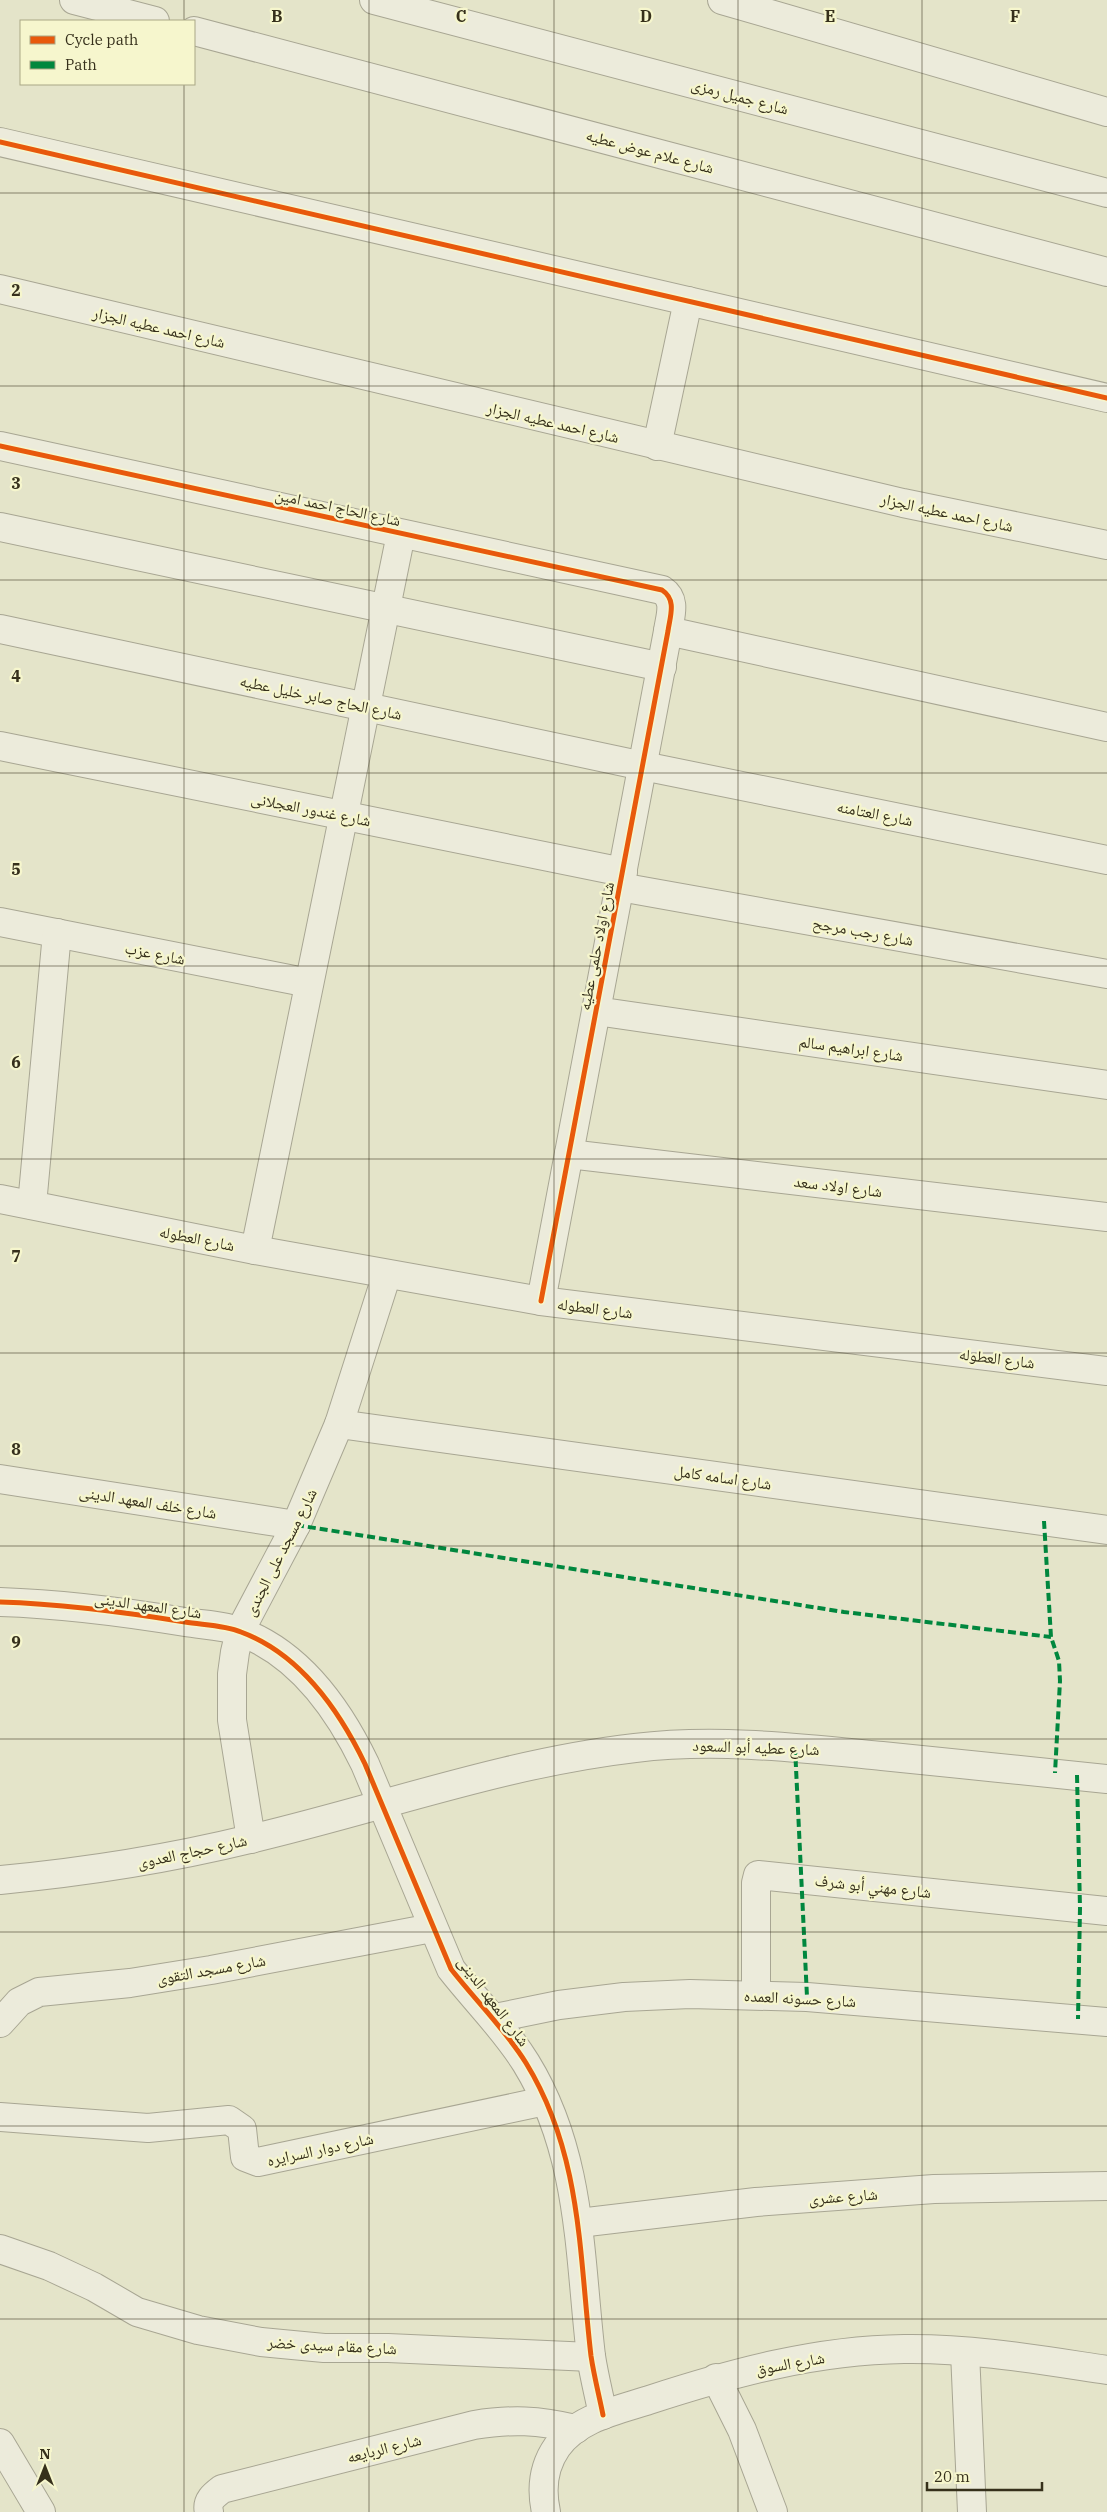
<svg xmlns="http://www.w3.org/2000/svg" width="1107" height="2512" font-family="'IBM Plex Serif','Noto Naskh Arabic',serif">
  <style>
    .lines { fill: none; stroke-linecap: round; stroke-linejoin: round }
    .minor-casing { stroke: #a8a693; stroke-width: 30 }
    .minor { stroke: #ecebdb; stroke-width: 28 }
    .quiet { stroke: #00873e; stroke-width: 4; stroke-dasharray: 8 4; stroke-linecap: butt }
    .cycleway-casing { stroke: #f6f6cd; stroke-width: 8 }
    .cycleway { stroke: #e8590c; stroke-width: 5 }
    .grid { fill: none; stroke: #36301b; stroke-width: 1; stroke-opacity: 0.55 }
    .labels { text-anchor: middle; stroke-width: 4.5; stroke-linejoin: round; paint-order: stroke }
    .street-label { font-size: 16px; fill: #36301b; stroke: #f6f6cd }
    .grid-label { font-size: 16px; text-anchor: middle; font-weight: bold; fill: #36301b; stroke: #f6f6cd; stroke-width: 4.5; stroke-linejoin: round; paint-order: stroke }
  </style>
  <rect width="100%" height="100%" fill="#e4e4c9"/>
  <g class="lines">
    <!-- minor casing -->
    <g class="minor-casing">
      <g id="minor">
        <path d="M74,0L155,21"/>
        <path d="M374,0L1107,193"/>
        <path d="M722,0L1107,112"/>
        <path d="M194,31L1107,272"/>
        <path d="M0,142L1107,398"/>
        <path d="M0,289L903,503L1107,545"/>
        <path d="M0,446L662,590C677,600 670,616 668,631L541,1301"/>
        <path d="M657,446L688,301"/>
        <path d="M0,527L662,667"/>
        <path d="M0,629L643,766L1107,860"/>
        <path d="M668,631L1107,727"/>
        <path d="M0,746L623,872"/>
        <path d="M620,887L1107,974"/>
        <path d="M0,922L309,983"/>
        <path d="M596,1011L1107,1085"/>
        <path d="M569,1154L1107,1217"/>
        <path d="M0,1199L255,1250L541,1301L1107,1371"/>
        <path d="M32,1205L57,933"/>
        <path d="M255,1250L401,534"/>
        <path d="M339,1424L1107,1530"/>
        <path d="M0,1479L296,1525"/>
        <path d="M0,1602C62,1604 124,1612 185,1622C203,1625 224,1625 241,1632C300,1654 339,1710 365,1764L451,1969C476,2001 505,2029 526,2063C582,2154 579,2254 591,2356C594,2376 599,2395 603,2415"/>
        <path d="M251,1839L232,1720V1674L235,1652L240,1631L296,1525L339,1424L387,1274"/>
        <path d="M0,1880C85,1872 168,1859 250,1839C378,1809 504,1763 635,1748C717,1738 800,1748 882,1756C957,1764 1032,1771 1107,1779"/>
        <path d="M756,1995V1883L758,1875L1107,1911"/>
        <path d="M495,2018L559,2005L624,1997L690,1994L807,1997L1107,2022"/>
        <path d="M0,2023L19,2002L39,1992L130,1983L211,1970L432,1928"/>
        <path d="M0,2117L148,2128L229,2120L242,2129L245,2157L258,2162L545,2101"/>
        <path d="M579,2223L756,2202L934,2189L1107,2186"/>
        <path d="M0,2249L49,2266L94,2287L137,2312L198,2330L261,2342L324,2348H388L591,2357"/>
        <path d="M965,2352L972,2512"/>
        <path d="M716,2378L742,2430L773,2512"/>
        <path d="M0,2443L41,2512"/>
        <path d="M209,2512C206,2501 214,2495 222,2489L474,2425C512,2419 538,2420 576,2429"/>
        <path d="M546,2512C541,2489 543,2467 557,2447C577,2418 618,2410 649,2400C732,2373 816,2350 904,2349C972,2348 1040,2360 1107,2370"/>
      </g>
    </g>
    <!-- minor -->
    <use href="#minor" class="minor"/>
    <!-- quiet -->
    <g class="quiet">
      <path d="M1044,1521L1051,1637L1059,1661L1060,1681L1055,1773"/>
      <path d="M296,1525L844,1612L1051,1637"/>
      <path d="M795,1747L807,1997"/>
      <path d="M1077,1775L1080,1908L1078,2019"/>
    </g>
    <!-- cycleway casing -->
    <g class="cycleway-casing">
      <g id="cycleway">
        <path d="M0,142L1107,398"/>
        <path d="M0,446L662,590C677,600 670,616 668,631L541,1301"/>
        <path d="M0,1602C62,1604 124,1612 185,1622C203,1625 224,1625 241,1632C300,1654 339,1710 365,1764L451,1969C476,2001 505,2029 526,2063C582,2154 579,2254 591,2356C594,2376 599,2395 603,2415"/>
      </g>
    </g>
    <!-- cycleway -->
    <use href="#cycleway" class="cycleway"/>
  </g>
  <!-- grid -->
  <path class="grid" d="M184,0V21M369,0V2512M554,0V2512M738,0V2512M922,0V2512M184,84V2512M0,193H1107M0,386H1107M0,580H1107M0,773H1107M0,966H1107M0,1159H1107M0,1353H1107M0,1546H1107M0,1739H1107M0,1932H1107M0,2126H1107M0,2319H1107"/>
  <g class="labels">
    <!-- street labels -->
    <g class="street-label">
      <text transform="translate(740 96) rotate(15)" y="6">شارع جميل رمزى</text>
      <text transform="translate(650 151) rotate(15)" y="6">شارع علام عوض عطيه</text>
      <text transform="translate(159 327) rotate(13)" y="6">شارع احمد عطيه الجزار</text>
      <text transform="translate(553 422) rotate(13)" y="6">شارع احمد عطيه الجزار</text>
      <text transform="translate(338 507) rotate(12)" y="6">شارع الحاج احمد امين</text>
      <text transform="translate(947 512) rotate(12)" y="6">شارع احمد عطيه الجزار</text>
      <text transform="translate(321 697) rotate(12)" y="6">شارع الحاج صابر خليل عطيه</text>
      <text transform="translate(311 809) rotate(11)" y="6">شارع غندور العجلانى</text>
      <text transform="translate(875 813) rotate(11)" y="6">شارع العتامنه</text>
      <text transform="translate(863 931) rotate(10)" y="6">شارع رجب مرجح</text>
      <text transform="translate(596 946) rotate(-79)" y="6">شارع اولاد حلمى عطيه</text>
      <text transform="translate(155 953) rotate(11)" y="6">شارع عزب</text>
      <text transform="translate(851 1048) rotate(8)" y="6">شارع ابراهيم سالم</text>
      <text transform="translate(838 1186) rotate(7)" y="6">شارع اولاد سعد</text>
      <text transform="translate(197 1238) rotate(11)" y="6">شارع العطوله</text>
      <text transform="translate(595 1308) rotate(7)" y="6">شارع العطوله</text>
      <text transform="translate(997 1358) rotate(7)" y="6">شارع العطوله</text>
      <text transform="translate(723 1477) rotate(8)" y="6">شارع اسامه كامل</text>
      <text transform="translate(148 1502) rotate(9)" y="6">شارع خلف المعهد الدينى</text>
      <text transform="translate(280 1552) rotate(-63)" y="6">شارع مسجد على الجندى</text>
      <text transform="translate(148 1605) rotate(8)" y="6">شارع المعهد الدينى</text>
      <text transform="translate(756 1747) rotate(2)" y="6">شارع عطيه أبو السعود</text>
      <text transform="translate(192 1851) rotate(-12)" y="6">شارع حجاج العدوى</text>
      <text transform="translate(873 1886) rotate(6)" y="6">شارع مهني أبو شرف</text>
      <text transform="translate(211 1969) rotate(-10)" y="6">شارع مسجد التقوى</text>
      <text transform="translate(800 1998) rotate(3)" y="6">شارع حسونه العمده</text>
      <text transform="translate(494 2001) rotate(53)" y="6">شارع المعهد الدينى</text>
      <text transform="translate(320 2149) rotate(-12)" y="6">شارع دوار السرايره</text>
      <text transform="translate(843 2196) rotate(-4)" y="6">شارع عشرى</text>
      <text transform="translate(332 2345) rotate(3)" y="6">شارع مقام سيدى خضر</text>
      <text transform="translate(790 2363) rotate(-10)" y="6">شارع السوق</text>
      <text transform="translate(384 2448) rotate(-14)" y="6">شارع الربايعه</text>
    </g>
  </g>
  <g class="grid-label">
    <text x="277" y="22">B</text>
    <text x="461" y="22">C</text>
    <text x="646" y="22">D</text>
    <text x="830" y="22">E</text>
    <text x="1015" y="22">F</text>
    <text x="16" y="296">2</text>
    <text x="16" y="489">3</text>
    <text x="16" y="682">4</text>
    <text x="16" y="875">5</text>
    <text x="16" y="1068">6</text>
    <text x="16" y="1262">7</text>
    <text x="16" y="1455">8</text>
    <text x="16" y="1648">9</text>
  </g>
  <!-- legend -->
  <rect x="20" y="20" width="175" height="65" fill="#f6f6cd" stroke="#a9a786"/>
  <rect x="30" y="36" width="25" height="8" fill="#e8590c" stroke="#a9a786"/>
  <text x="65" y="45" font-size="15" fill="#36301b">Cycle path</text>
  <rect x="30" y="61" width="25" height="8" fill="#00873e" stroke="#a9a786"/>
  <text x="65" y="70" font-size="15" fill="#36301b">Path</text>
  <!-- north arrow -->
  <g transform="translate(45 2467)" stroke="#f6f6cd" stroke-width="4" paint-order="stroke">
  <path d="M0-4L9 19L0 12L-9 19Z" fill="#36301b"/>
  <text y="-8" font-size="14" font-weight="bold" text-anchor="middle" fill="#36301b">N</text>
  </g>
  <!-- scale -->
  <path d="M927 2482v8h115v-8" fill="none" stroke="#36301b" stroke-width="2.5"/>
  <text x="934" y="2482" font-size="15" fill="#36301b" stroke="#f6f6cd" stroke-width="4" paint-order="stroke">20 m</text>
</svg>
